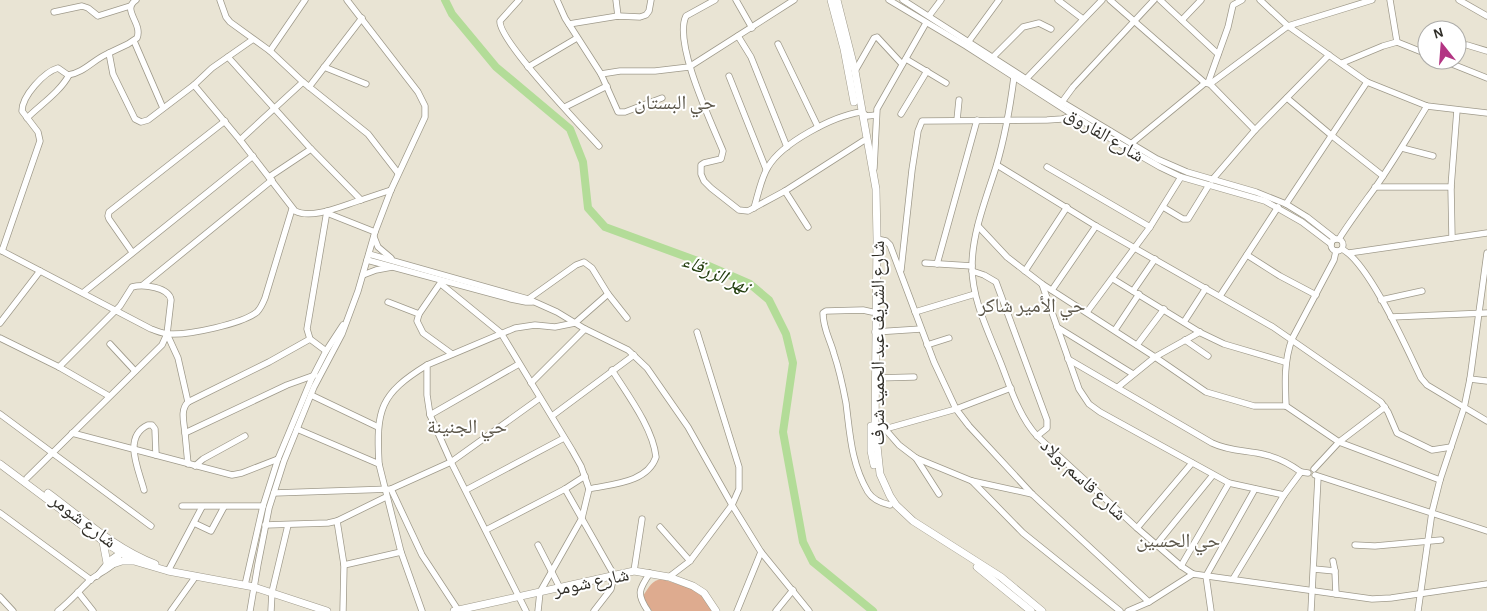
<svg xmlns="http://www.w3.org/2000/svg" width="1487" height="611" font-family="'Alegreya Sans','Noto Naskh Arabic',sans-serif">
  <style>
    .green { fill: #deab8f }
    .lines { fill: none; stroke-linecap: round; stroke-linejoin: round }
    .river { stroke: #b3dc98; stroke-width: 8 }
    .minor-casing { stroke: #9f9a8b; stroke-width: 7 }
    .major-casing { stroke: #9f9a8b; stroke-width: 8 }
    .minor { stroke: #fff; stroke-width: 5.5 }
    .major { stroke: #fff; stroke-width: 7 }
    .labels { text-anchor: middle; stroke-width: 4; stroke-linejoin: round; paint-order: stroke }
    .street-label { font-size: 19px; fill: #312f29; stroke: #fff }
    .neighbourhood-label { font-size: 20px; fill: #5c574a; stroke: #fff }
    .water-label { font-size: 20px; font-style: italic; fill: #243e0f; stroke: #fff }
  </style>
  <rect width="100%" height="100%" fill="#e9e4d4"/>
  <!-- green -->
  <path class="green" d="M662,579L698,591L713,611H652L646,603L643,596C649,587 652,580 662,579Z"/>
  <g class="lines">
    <!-- river -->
    <path class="river" d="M445,0L452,14L496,67L570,129L583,162L588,208L605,227L695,260L750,284L769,300L786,334L793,363L783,432L803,542L813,562L873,611"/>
    <!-- minor casing -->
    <g class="minor-casing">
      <g id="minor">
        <path d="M136,0C121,10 143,23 137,38L128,44L109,53L113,74L135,119L141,122L148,120L194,85"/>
        <path d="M220,0L226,17L230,22L270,51L303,82"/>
        <path d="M519,0L500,21C498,40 582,127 599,146"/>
        <path d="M557,0L565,18L601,74L618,112H625L662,98"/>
        <path d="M616,0L618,16"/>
        <path d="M715,0L686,16C673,43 712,124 723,151L721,159L704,163L701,165V174L704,181L711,188L739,210L748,211L785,191L863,141"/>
        <path d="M736,0L752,28"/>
        <path d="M889,0L966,46L1106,136L1160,167L1181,177L1265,201L1302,222L1331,244"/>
        <path d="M903,0L1062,102L1157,159L1187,172L1256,192L1286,204L1307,217L1335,239"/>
        <path d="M1058,0L1083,19"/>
        <path d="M1110,0L1205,83"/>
        <path d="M1160,0L1218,54"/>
        <path d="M1260,0L1288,26L1367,82L1427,106L1487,113"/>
        <path d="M1390,0L1397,42"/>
        <path d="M1459,0L1487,16"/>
        <path d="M54,12L82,6L88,8L98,16L130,6"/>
        <path d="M929,16L941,0"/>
        <path d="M1182,20L1201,0"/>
        <path d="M569,24L618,16L640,17L646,15L649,11L651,0"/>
        <path d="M738,36L751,57L787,147"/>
        <path d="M134,41L163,108"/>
        <path d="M969,41L999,0"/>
        <path d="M778,44L818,127"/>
        <path d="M1467,45L1487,51"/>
        <path d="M270,51L305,0"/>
        <path d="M228,57L311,149L361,200L391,190"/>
        <path d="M993,57L1023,27L1039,23L1051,29"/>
        <path d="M906,59L946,83"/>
        <path d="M1442,60L1487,78"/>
        <path d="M1342,63L1383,46L1397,42L1427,54"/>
        <path d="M324,67L366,84"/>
        <path d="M528,67L577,38"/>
        <path d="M855,71L874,38L877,37L902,64"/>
        <path d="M601,74L620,71H655L689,67L794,0"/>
        <path d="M729,76L766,169"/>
        <path d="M1014,77C1010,108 1005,137 996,167C986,199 972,233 972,267C972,299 988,331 1000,361C1010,386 1018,415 1037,436L1137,528L1181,566L1193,574L1372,599L1391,598L1487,584"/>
        <path d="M1027,78L1102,0"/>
        <path d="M1208,83L1228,27L1233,5L1242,0"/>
        <path d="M1210,84L1255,130"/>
        <path d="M309,87L362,18"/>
        <path d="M1287,98L1331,135L1383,176"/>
        <path d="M1062,102L1073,87L1154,0"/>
        <path d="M565,107L607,86"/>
        <path d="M901,114L927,71"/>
        <path d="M27,118C40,105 60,92 69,75"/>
        <path d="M957,120L959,100"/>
        <path d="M240,140L194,85L212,68L252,40"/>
        <path d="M1132,143L1205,83L1210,84L1288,26L1372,0"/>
        <path d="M1402,148L1433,156"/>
        <path d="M997,165L1096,226L1273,327L1381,402L1388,412L1397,433L1432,450L1451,447"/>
        <path d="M1047,167L1150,227"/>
        <path d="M874,168L877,109L926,23"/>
        <path d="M269,177L311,149"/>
        <path d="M1212,180L1255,130L1329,55"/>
        <path d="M1375,187H1451"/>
        <path d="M785,191L808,227"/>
        <path d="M361,200C344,205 312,220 295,211L240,140L303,82L368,134L398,173"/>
        <path d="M1286,204L1367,82"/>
        <path d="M1163,207L1183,219H1188L1209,185"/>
        <path d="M754,208C758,195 761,178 768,167C782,143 833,116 861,112L867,116L876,115"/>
        <path d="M327,213L375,232"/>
        <path d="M978,226L1007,257L1042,284L1155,357L1206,392L1254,406H1286L1339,442L1440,480"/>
        <path d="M374,237L378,247L391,258"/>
        <path d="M1452,238L1451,187L1457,110"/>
        <path d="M877,239L886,241L890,245L934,362L956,409L969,426L1032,494L1149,602"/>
        <path d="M1339,239C1351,220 1364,203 1377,185C1395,159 1411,132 1427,106"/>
        <circle cx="1337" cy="245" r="6"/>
        <path d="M1342,249C1369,263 1407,349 1421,378L1427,385L1487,421"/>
        <path d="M0,250L151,329C157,331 163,334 170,334C189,335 242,324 257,312C261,308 263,303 265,298L292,209"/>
        <path d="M2,251L40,141L38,132L22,111C22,96 44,72 58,68L68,75C84,73 94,59 109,53"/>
        <path d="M132,252L109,219L108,216L109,212L225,121"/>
        <path d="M1349,253L1487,233"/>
        <path d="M369,254L528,299L557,312L585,329L531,383"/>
        <path d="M1247,255L1280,276L1316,295"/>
        <path d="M367,260L511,299L526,302H532"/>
        <path d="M925,263L972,266"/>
        <path d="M937,264L977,120"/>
        <path d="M901,270L912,170L918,131L922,121L1047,120L1062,119L1074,115"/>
        <path d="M972,271L984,275L996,282L1047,420V428L1037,436"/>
        <path d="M1025,271L1067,207"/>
        <path d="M363,275L376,270L392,267"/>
        <path d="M1113,279L1201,333L1224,344L1285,362"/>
        <path d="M441,282L419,314L417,321L423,333L452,354"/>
        <path d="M441,284L501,333L572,450L581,466L589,489L582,518L540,592L538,611"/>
        <path d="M1042,284L1079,389L1089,404L1100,412L1229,483L1284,495"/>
        <path d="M143,285L272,180"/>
        <path d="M1052,290L1096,226"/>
        <path d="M1133,291L1155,259"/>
        <path d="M84,292L253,156"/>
        <path d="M1220,296L1278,207"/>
        <path d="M527,300L576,265L584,262L592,268L608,294L627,318"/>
        <path d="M1381,300L1422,291"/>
        <path d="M388,302L419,314"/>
        <path d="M872,312L863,310L826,311L823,313C823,329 830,339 834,354C839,369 843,387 846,403C850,434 851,463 868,492C873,500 881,503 890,505"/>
        <path d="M915,312L975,294"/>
        <path d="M1087,312L1150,227L1181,177"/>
        <path d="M1391,317L1487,313"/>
        <path d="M1184,322L1206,288"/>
        <path d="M0,323L40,271"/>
        <path d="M1057,327L1133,374"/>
        <path d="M585,329L628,350L647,368L688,427L732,505L761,552L809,611"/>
        <path d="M1115,330L1139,294"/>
        <path d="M875,332L921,329"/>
        <path d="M167,334L178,358L188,402"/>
        <path d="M0,338L59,367L109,396"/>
        <path d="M1185,340L1208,356"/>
        <path d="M110,344L135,371"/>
        <path d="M927,345L949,338"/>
        <path d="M1137,345L1164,309"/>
        <path d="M326,351L310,339L307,329L327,211"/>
        <path d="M1068,359L1212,443C1231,452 1247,450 1266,455C1279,458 1290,464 1301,472"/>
        <path d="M876,378L914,377"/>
        <path d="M1470,379L1487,381"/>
        <path d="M1118,387L1155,357L1200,332"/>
        <path d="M311,395L378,427"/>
        <path d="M1286,406C1285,382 1284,361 1292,339L1334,260L1336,251"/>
        <path d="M0,414L151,526"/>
        <path d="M430,415L519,364"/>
        <path d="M552,416L634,355"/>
        <path d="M875,427L885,429L956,409L1011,388"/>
        <path d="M297,429L379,464C376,409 380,394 427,365"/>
        <path d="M885,429L899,445L916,458L972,481L1032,494"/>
        <path d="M72,433L232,475L242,473L278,459"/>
        <path d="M185,433C184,422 180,410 188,402L269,362L310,339"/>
        <path d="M916,458L939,494"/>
        <path d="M188,464L185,433L287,385L315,375"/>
        <path d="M379,464L401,552L422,611"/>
        <path d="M195,466L203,459L245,436"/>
        <path d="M1314,469L1339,442L1385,407"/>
        <path d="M1315,475L1487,531"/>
        <path d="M27,478L162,345L167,334L171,300C169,287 143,284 132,287L120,306L59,367"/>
        <path d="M972,481L1023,533L1120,611"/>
        <path d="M391,489L422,555L458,610"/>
        <path d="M565,489L614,575L611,589L594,611"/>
        <path d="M589,489C612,484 647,483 656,457C653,428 627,394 612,370"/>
        <path d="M144,490C139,470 122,437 148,425H152L155,429L156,455"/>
        <path d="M466,490L564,438"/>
        <path d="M274,493L391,489L451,462L540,398"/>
        <path d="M182,506H263"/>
        <path d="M0,513L91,580"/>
        <path d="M337,521L386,497"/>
        <path d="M194,523L211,531L224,507"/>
        <path d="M265,525L328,523L337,521L344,565L343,611"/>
        <path d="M660,527L690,561"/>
        <path d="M1137,528L1192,463"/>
        <path d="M486,530L565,489L585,476"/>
        <path d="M538,545L560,588"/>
        <path d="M1156,545L1213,475"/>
        <path d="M1355,545L1375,546L1441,540"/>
        <path d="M1333,561L1335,571L1336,594"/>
        <path d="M344,565L401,552"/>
        <path d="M1181,566L1229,483"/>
        <path d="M1314,569L1335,571"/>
        <path d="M168,571L202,507"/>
        <path d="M634,571L642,519"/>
        <path d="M97,576L110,560L120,553"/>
        <path d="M669,577L690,561L732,505L739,489V467L697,332"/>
        <path d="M1233,579L1284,495L1301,472L1308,473"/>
        <path d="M245,585L263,506L278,459L311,380L326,351L343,325"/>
        <path d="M78,592L93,611"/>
        <path d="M0,597L13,611"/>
        <path d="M58,611C69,602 79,591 89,581C100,571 120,567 120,549"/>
        <path d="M171,611L196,576"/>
        <path d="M250,611L258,564L269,508L284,461L314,387L342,334L358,291L375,232L391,190L425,117V106L418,92L347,0"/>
        <path d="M271,611L272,592L288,525"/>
        <path d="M526,611L451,462L430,415L427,395V365L515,328L535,325L555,327L575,323L608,294"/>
        <path d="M648,611C636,594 639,589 650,573"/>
        <path d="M737,611L761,552"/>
        <path d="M776,611L793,590"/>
        <path d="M1128,611L1149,602L1193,574"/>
        <path d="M1211,611L1206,576L1255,489"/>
        <path d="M1311,611L1318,477"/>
        <path d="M1418,611L1432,512L1440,480L1464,408L1470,379L1487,253"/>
      </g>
    </g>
    <!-- major casing -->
    <g class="major-casing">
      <g id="major">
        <path d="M831,0L844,49L854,102"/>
        <path d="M837,0L855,71L876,189L877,239L875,427L880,474L890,496L896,505L913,521L1001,577L1042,611"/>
        <path d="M871,426V451L874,465"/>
        <path d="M0,464L103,541L134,561L168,571L254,587L327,611"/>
        <path d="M48,493C82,518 115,549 155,564"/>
        <path d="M103,542L107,563"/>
        <path d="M113,564L122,561H132"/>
        <path d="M977,567L1031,611"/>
        <path d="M454,611L634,571L669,577L693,586L704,593L716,611"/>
      </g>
    </g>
    <!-- minor -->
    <use href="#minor" class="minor"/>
    <!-- major -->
    <use href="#major" class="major"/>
  </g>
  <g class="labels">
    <!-- street labels -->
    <g class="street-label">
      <text transform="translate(1105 134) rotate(31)" y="7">شارع الفاروق</text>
      <text transform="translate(877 343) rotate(-90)" y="7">شارع الشريف عبد الحميد شرف</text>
      <text transform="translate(1084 479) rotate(43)" y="7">شارع قاسم بولاد</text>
      <text transform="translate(84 520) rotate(37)" y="7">شارع شومر</text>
      <text transform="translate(591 581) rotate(-12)" y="7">شارع شومر</text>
    </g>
    <!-- neighbourhood labels -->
    <g class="neighbourhood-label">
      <text x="675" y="109">حي البستان</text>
      <text x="1032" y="312">حي الأمير شاكر</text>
      <text x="467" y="433">حي الجنينة</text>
      <text x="1178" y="547">حي الحسين</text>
    </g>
    <!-- water labels -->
    <g class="water-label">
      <text transform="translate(716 273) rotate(24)" y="7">نهر الزرقاء</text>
    </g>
  </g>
  <!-- north arrow -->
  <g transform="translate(1442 45) rotate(343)"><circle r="24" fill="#ffffff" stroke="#adaca9"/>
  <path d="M0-4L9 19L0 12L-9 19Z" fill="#b33583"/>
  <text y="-8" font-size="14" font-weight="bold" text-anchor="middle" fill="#312f29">N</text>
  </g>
</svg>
